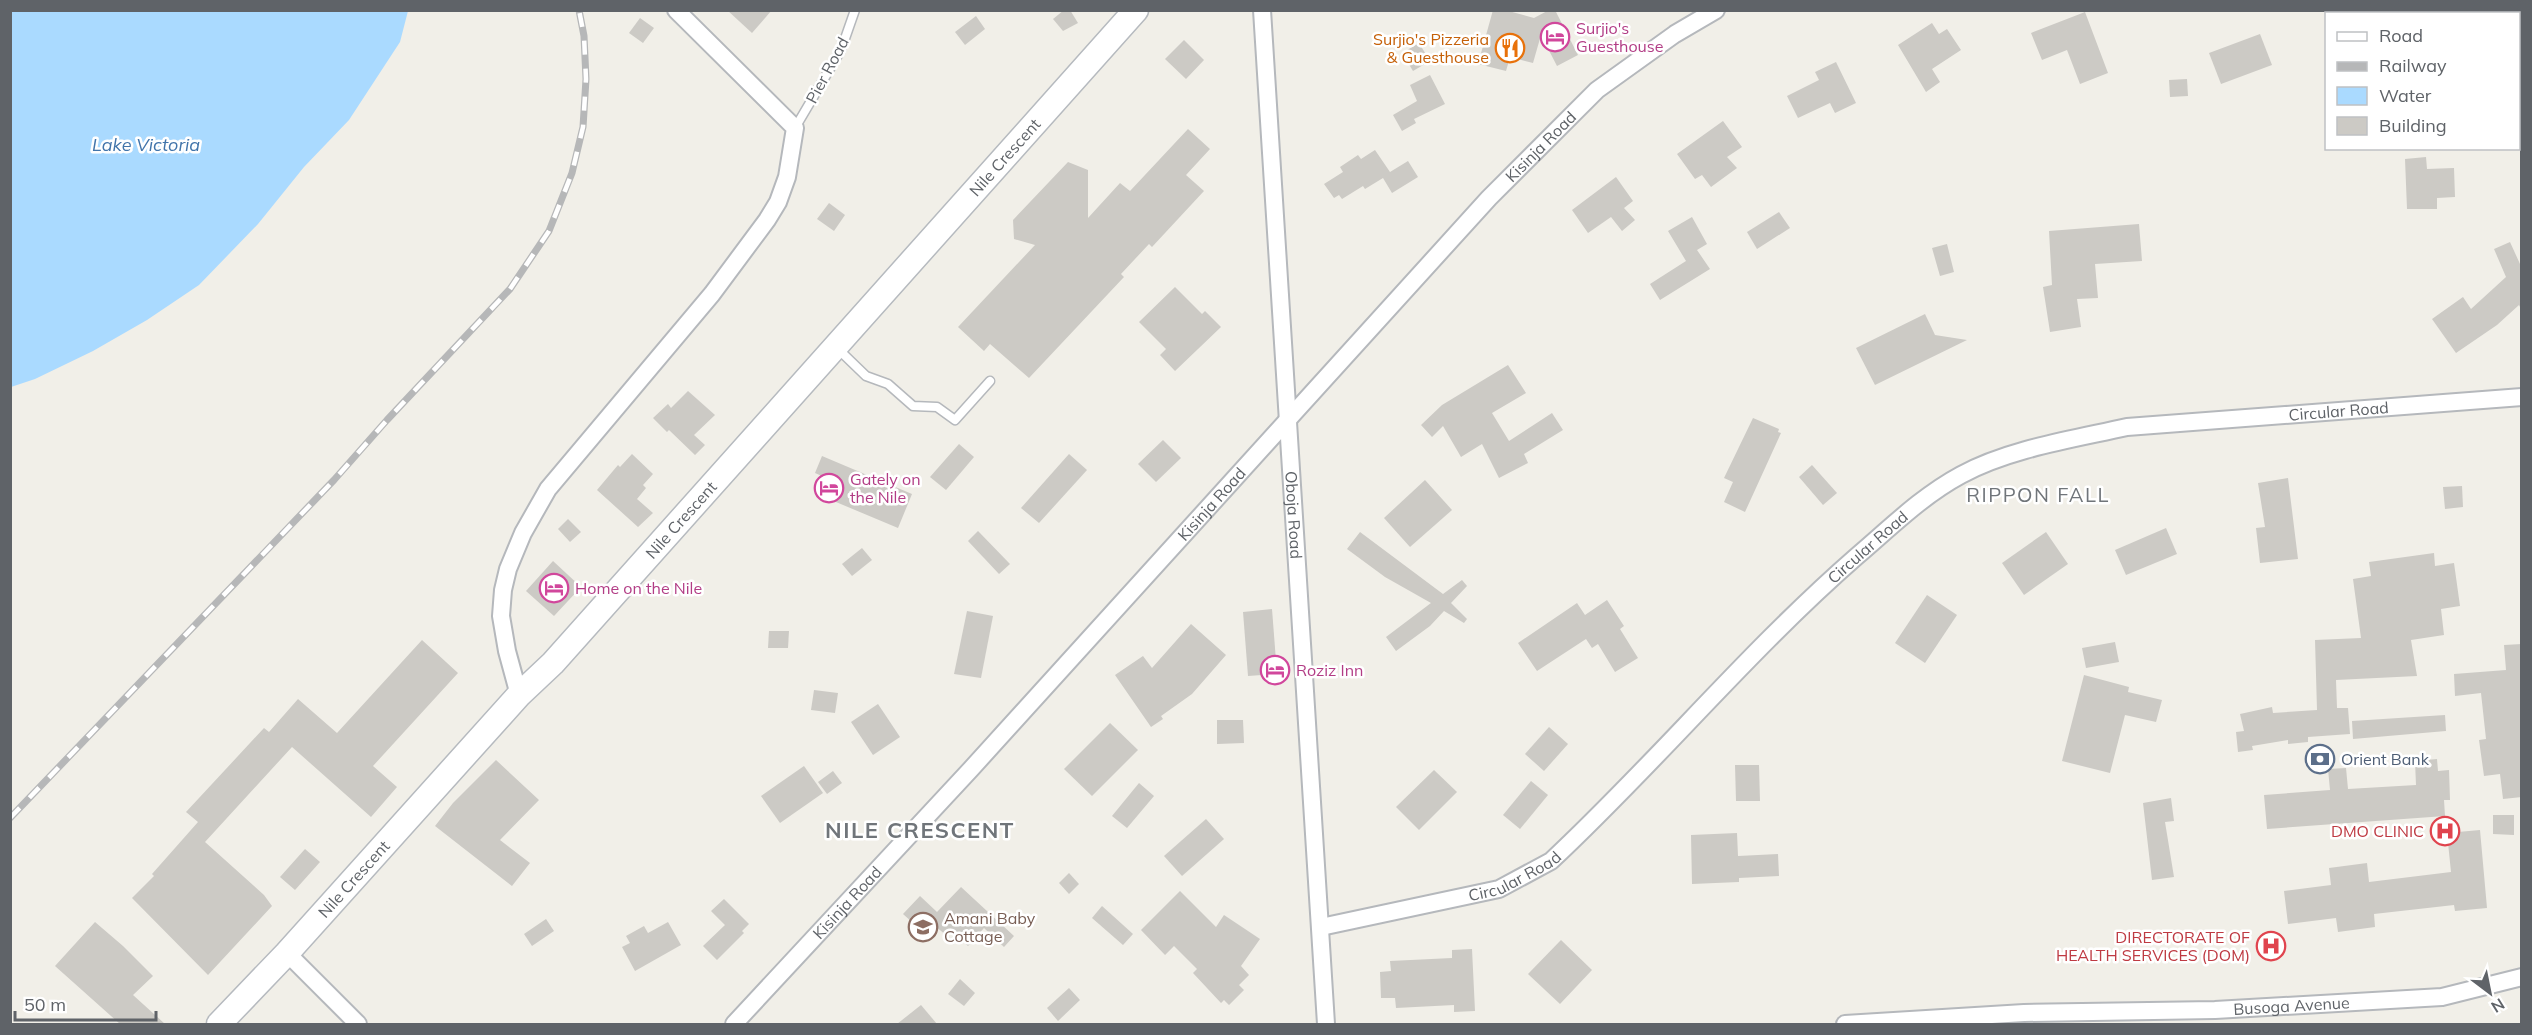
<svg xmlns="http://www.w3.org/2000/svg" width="2532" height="1035" font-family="Mulish,sans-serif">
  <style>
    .water { fill: #aadaff }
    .building { fill: #cccac5 }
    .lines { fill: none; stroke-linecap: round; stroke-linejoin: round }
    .lane-casing { stroke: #b5b8bc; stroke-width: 11 }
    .street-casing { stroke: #b5b8bc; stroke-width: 20 }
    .secondary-casing { stroke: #b6babf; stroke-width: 27 }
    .lane { stroke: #fff; stroke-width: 8 }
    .street { stroke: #fff; stroke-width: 16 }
    .secondary { stroke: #fff; stroke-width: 24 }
    .rail-casing { stroke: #b6b7b8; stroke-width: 7 }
    .rail { stroke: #fff; stroke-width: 4.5; stroke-dasharray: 14; stroke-linecap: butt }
    .labels { text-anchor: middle; stroke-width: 5; stroke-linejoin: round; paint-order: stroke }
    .hotel-label { font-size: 16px; fill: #b23c85; stroke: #fff; text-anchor: start }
    .food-label { font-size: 16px; fill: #c56008; stroke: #fff; text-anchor: end }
    .street-label { font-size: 16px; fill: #5f6368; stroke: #fff }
    .service-label { font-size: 16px; fill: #4e5e75; stroke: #fff; text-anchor: start }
    .health-label { font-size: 16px; fill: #be3a42; stroke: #fff; text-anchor: end }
    .education-label { font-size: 16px; fill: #785e54; stroke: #fff; text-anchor: start }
    .water-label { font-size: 18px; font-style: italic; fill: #4174aa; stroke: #fff }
    .quarter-label { font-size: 20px; letter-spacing: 1.5px; fill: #70757a; stroke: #fff }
    .district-label { font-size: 22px; font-weight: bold; letter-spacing: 1.5px; fill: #70757a; stroke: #fff }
  </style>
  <rect width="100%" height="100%" fill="#f1efe8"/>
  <!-- water -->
  <path class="water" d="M11,10H408V11L400,42L349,120L304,167L258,224L199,285L147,320L93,351L35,379L11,387Z"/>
  <!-- building -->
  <g class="building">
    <path d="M727,10H772L752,33Z"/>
    <path d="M1064,10H1070L1078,23L1063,31L1053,19Z"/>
    <path d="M1493,10H1505L1534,18L1549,10H1555L1578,55L1557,66L1541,35L1533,63L1510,57L1506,71L1478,64Z"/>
    <path d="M2085,12L2108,73L2080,84L2067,50L2042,60L2031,33Z"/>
    <path d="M976,16L985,29L965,45L955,32Z"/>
    <path d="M640,18L654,28L643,43L629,33Z"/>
    <path d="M1932,23L1939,34L1947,29L1961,50L1932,69L1940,82L1926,92L1898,45Z"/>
    <path d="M2260,34L2272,65L2221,84L2209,53Z"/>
    <path d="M1184,40L1204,60L1186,79L1165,59Z"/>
    <path d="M1419,43L1430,61L1413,71L1402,53Z"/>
    <path d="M1836,62L1856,103L1835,113L1830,103L1798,118L1787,96L1819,80L1815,72Z"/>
    <path d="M1430,75L1445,104L1414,119L1416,123L1402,131L1393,115L1417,101L1410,85Z"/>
    <path d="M2187,79L2188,96L2170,97L2169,80Z"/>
    <path d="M1723,121L1742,147L1727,157L1737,168L1711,187L1702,175L1695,179L1677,154Z"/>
    <path d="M1188,129L1210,149L1186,175L1204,191L1152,247L1149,244L1121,274L1124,277L1029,378L990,344L984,351L958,327L1035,245L1014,239L1013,220L1068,162L1088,170V218L1120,183L1130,191Z"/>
    <path d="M1375,150L1390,172L1408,161L1418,177L1392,193L1383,178L1365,189L1363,186L1342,199L1339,195L1334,198L1324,184L1343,172L1340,167L1358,155L1361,159Z"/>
    <path d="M2426,157L2427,169L2454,168L2455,197L2437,198V209H2407L2405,159Z"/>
    <path d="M1616,177L1633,201L1624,208L1635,220L1622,231L1611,217L1588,233L1572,210Z"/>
    <path d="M829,203L845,215L834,231L817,219Z"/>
    <path d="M1779,212L1790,228L1757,249L1747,232Z"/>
    <path d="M1692,217L1707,244L1697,250L1710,269L1660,300L1650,284L1686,261L1668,231Z"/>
    <path d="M2139,224L2142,261L2095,264L2098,298L2077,299L2081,327L2050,332L2043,287L2052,285L2049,231Z"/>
    <path d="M2510,242L2520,264L2522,262V311L2519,305L2497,325L2456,353L2432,319L2463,297L2471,309L2506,277L2494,249Z"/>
    <path d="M1947,244L1954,272L1940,276L1932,248Z"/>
    <path d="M1175,287L1202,314L1205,311L1221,327L1175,371L1160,355L1166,349L1139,322Z"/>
    <path d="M1925,314L1935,335L1967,340L1875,385L1856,348Z"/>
    <path d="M1508,365L1526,393L1492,413L1509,441L1552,413L1563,430L1524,454L1528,463L1499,478L1482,444L1461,457L1443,426L1432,437L1421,425L1442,405Z"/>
    <path d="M688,391L715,415L694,435L705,445L695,455L669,430L667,432L653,418L668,404L671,408Z"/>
    <path d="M1753,418L1779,429L1778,432L1781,433L1745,512L1724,502L1733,482L1724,478Z"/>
    <path d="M1163,440L1181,458L1156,482L1138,464Z"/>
    <path d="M959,444L974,457L946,490L930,477Z"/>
    <path d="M632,454L653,474L643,485L646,488L637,499L653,513L638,527L597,490L618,465L620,467Z"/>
    <path d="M1069,454L1087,470L1039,523L1021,508Z"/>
    <path d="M822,456L912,494L898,528L824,497L831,480L815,473Z"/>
    <path d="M1812,465L1837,493L1823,505L1799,477Z"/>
    <path d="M2288,478L2298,559L2260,563L2256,528L2265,527L2258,483Z"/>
    <path d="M1425,480L1452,510L1410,547L1384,518Z"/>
    <path d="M2462,486L2463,507L2445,509L2443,487Z"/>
    <path d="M568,519L581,532L570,542L558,529Z"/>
    <path d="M2166,528L2177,554L2126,575L2115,550Z"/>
    <path d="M978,531L1010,564L999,574L968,541Z"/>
    <path d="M1360,532L1443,594L1462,580L1467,586L1451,603L1467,619L1464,623L1444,611L1430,626L1396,651L1386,637L1431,603L1385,577L1347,549Z"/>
    <path d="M2046,532L2068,564L2024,595L2002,563Z"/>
    <path d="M862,548L872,560L852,576L842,564Z"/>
    <path d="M2434,553L2435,566L2454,563L2460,606L2441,609L2444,635L2411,640L2417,676L2336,680L2337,708H2348L2350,734L2308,737V742L2288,744V740L2252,746L2253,750L2238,752L2236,732L2244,731L2240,714L2272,707L2273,713L2317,710L2315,640L2361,638L2353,579L2371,576L2369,562Z"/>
    <path d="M553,561L581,587L554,616L526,591Z"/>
    <path d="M1927,595L1957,615L1925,663L1895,643Z"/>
    <path d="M1607,600L1624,626L1620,629L1638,658L1615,672L1598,644L1592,648L1586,639L1537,671L1518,643L1577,603L1585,615Z"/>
    <path d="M1272,609L1277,674L1248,676L1243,612Z"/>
    <path d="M967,611L993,616L981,678L954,674Z"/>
    <path d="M1191,624L1226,655L1192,694L1161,716L1163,719L1151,727L1115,675L1143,656L1152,668Z"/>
    <path d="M769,631H789L788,648H768Z"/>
    <path d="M422,640L458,673L373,766L397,787L371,817L292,747L205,842L264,895L272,906L208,975L132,898L154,876L152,874L198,822L186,812L264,728L269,732L298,699L337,733Z"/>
    <path d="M2115,642L2119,662L2086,668L2082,648Z"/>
    <path d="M2522,644V797L2503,799L2500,774L2484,776L2479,740L2486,739L2481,693L2455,696L2454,674L2506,670L2504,645Z"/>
    <path d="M2084,675L2129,687L2128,692L2162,700L2156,722L2125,715L2110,773L2062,761Z"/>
    <path d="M814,690L838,693L835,713L811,710Z"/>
    <path d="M878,704L900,737L873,755L851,722Z"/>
    <path d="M2445,715L2446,731L2353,739L2352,721Z"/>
    <path d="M1217,720H1243L1244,743L1217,744Z"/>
    <path d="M1110,723L1138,750L1092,796L1064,769Z"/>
    <path d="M1549,727L1568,744L1544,771L1525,754Z"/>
    <path d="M2437,759L2438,771L2449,770L2450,800H2444L2445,816L2267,829L2264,795L2330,790L2328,769L2346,768L2348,789L2416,785L2415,761Z"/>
    <path d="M496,760L539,800L500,840L530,863L512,886L435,826L453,803Z"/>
    <path d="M1735,765H1759L1760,801H1736Z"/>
    <path d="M804,766L823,793L780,823L761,796Z"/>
    <path d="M1434,770L1457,792L1419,830L1396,807Z"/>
    <path d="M833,771L842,783L827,794L818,782Z"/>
    <path d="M1531,781L1548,795L1520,829L1503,815Z"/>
    <path d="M1139,783L1154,796L1127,828L1112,816Z"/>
    <path d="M2171,798L2174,821L2165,822L2174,877L2152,880L2143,803Z"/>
    <path d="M2493,815H2514V835L2493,834Z"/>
    <path d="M1206,819L1224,839L1182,876L1164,856Z"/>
    <path d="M2480,830L2487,908L2455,911L2454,905L2374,914L2375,927L2338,932L2336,918L2288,924L2284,891L2331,885L2329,868L2367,863L2369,882L2451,872L2447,833Z"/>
    <path d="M1737,833L1738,856L1778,854L1779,876L1739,878V882L1692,884L1691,835Z"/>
    <path d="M305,849L320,862L295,890L280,877Z"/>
    <path d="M1069,873L1079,884L1069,894L1059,883Z"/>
    <path d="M961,887L1014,936L1004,947L984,928L968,946L951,930L946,935L930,922L922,931L903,914L920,896L937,912Z"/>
    <path d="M1180,891L1216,927L1224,915L1260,939L1241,966L1249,975L1239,985L1244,990L1229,1005L1224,1000L1221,1003L1193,973L1197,969L1174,946L1165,955L1141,930Z"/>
    <path d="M724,899L749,924L742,931L744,933L717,960L703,946L725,925L711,911Z"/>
    <path d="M1102,906L1133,934L1123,945L1092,918Z"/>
    <path d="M546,919L554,931L532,946L524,934Z"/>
    <path d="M95,922L123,946L153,976L133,995L165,1024H120L55,966Z"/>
    <path d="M668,922L681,945L635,971L622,947L630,943L626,936L644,926L648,933Z"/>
    <path d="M1561,940L1592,970L1560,1004L1528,974Z"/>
    <path d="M1472,949L1475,1011L1454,1012V1005L1396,1008L1395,998H1381L1380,972L1391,971L1390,961L1452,958V950Z"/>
    <path d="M960,979L975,993L964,1006L948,994Z"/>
    <path d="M1069,988L1080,1000L1058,1021L1047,1008Z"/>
    <path d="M921,1005L937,1024H897Z"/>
  </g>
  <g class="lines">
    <!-- lane casing -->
    <g class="lane-casing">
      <g id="lane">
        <path d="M795,128L841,50L855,10"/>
        <path d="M837,348L866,376L888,384L913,406L937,407L955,420L990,381"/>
      </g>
    </g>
    <!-- street casing -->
    <g class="street-casing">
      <g id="street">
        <path id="s1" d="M1262,10L1326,1024"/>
        <path d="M519,695L507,651L501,616L503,590L508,569L523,533L548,489L712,294L767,220L778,202L787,177L795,128L676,10"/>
        <path id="s2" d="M1321,927L1499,889L1551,861C1656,763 1748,651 1857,556C1891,527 1922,496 1961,475C2008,449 2074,439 2127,427L2522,397"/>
        <path d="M287,953L358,1024"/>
        <path id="s3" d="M734,1024L971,769L1489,198L1597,90L1675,34L1716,10"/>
        <path id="s4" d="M1845,1024L2024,1013L2215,1010L2442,997L2522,977"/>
      </g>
    </g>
    <!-- secondary casing -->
    <g class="secondary-casing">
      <g id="secondary">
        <path id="s5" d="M219,1024L287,953L519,695L553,663L1136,10"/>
      </g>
    </g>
    <!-- lane -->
    <use href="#lane" class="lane"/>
    <!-- street -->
    <use href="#street" class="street"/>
    <!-- secondary -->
    <use href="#secondary" class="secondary"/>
    <!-- rail casing -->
    <g class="rail-casing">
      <path id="rail" d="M10,818L334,480L387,420L510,289L549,231L572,173L583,127L586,79L584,36L579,10"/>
    </g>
    <!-- rail -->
    <use href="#rail" class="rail"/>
  </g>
  <!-- icons -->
  <defs>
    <g id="hotel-ring" transform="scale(1.5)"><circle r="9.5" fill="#fff" stroke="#d1479c" stroke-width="1.5"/><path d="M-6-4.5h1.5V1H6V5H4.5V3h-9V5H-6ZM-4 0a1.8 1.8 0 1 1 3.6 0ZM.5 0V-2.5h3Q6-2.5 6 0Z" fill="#d1479c"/></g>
    <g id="restaurant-ring" transform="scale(1.5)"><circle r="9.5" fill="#fff" stroke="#e8710a" stroke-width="1.5"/><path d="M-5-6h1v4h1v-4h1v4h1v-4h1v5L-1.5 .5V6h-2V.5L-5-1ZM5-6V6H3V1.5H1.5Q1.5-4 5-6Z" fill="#e8710a"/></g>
    <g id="bank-ring" transform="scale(1.5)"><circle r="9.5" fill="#fff" stroke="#5c6f8a" stroke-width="1.5"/><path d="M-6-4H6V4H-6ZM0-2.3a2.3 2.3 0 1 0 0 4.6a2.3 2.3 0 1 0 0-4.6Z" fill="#5c6f8a"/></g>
    <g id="hospital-ring" transform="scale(1.5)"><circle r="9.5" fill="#fff" stroke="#e0444e" stroke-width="1.5"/><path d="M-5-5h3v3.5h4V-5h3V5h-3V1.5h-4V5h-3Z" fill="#e0444e"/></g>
    <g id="school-ring" transform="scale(1.5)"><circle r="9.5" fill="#fff" stroke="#8d6e63" stroke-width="1.5"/><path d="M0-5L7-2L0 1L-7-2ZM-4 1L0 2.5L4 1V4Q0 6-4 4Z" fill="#8d6e63"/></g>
  </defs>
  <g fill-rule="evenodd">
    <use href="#hotel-ring" x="1555" y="37"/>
    <use href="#restaurant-ring" x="1510" y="48"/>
    <use href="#hotel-ring" x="829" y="488"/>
    <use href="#hotel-ring" x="554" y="588"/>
    <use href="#hotel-ring" x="1275" y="670"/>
    <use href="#bank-ring" x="2320" y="759"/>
    <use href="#hospital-ring" x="2445" y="831"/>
    <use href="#school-ring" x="923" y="927"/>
    <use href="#hospital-ring" x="2271" y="946"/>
  </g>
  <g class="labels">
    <!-- hotel labels -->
    <g class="hotel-label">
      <text x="1576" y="34">Surjio's<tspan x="1576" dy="18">Guesthouse</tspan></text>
      <text x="850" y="485">Gately on<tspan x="850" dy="18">the Nile</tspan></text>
      <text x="575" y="594">Home on the Nile</text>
      <text x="1296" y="676">Roziz Inn</text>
    </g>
    <!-- food labels -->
    <g class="food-label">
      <text x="1489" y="45">Surjio's Pizzeria<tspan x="1489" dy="18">&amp; Guesthouse</tspan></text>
    </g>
    <!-- street labels -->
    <g class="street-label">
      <text transform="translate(827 70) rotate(-62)" y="6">Pier Road</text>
      <text dy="6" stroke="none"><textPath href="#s3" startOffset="1192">Kisinja Road</textPath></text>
      <text dy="6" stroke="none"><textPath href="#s5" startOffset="1170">Nile Crescent</textPath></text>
      <text dy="6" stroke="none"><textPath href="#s2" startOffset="1191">Circular Road</textPath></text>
      <text dy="6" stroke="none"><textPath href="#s3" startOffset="706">Kisinja Road</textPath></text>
      <text dy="6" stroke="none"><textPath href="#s1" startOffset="506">Oboja Road</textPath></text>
      <text dy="6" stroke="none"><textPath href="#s5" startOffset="684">Nile Crescent</textPath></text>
      <text dy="6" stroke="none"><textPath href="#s2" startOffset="687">Circular Road</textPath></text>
      <text dy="6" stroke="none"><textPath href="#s2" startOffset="201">Circular Road</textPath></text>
      <text dy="6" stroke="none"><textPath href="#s5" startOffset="198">Nile Crescent</textPath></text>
      <text dy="6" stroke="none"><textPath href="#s3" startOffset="166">Kisinja Road</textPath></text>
      <text dy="6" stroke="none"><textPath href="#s4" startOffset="447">Busoga Avenue</textPath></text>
    </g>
    <!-- service labels -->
    <g class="service-label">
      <text x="2341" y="765">Orient Bank</text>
    </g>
    <!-- health labels -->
    <g class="health-label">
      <text x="2424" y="837">DMO CLINIC</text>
      <text x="2250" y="943">DIRECTORATE OF<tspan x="2250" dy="18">HEALTH SERVICES (DOM)</tspan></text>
    </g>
    <!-- education labels -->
    <g class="education-label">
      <text x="944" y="924">Amani Baby<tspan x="944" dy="18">Cottage</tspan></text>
    </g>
    <!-- water labels -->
    <g class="water-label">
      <text x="146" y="151">Lake Victoria</text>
    </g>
    <!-- quarter labels -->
    <g class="quarter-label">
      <text x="2038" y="502">RIPPON FALL</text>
    </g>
    <!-- district labels -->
    <g class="district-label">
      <text x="920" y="838">NILE CRESCENT</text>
    </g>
  </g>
  <!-- border -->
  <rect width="2532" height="1035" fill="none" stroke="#5f6368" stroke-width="24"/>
  <!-- legend -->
  <rect x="2325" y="12" width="195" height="138" fill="#ffffff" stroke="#bfc1c3" stroke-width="1.5"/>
  <rect x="2337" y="32" width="30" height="9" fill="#ffffff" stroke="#bfc1c3" stroke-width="1.5"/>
  <text x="2379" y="42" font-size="18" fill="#5f6368">Road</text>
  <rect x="2337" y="62" width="30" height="9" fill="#b6b7b8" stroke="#bfc1c3" stroke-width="1.5"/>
  <text x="2379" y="72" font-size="18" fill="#5f6368">Railway</text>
  <rect x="2337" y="87" width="30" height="18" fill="#aadaff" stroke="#bfc1c3" stroke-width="1.5"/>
  <text x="2379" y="102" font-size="18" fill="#5f6368">Water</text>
  <rect x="2337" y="117" width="30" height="18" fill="#cccac5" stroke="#bfc1c3" stroke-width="1.5"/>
  <text x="2379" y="132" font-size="18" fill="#5f6368">Building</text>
  <!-- north arrow -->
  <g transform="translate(2490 993) rotate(148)" stroke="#ffffff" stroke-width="4.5" paint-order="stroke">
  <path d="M0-4.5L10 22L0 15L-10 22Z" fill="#5f6368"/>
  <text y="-9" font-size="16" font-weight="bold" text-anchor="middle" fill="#5f6368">N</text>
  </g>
  <!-- scale -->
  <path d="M15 1011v9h141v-9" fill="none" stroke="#5f6368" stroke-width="3"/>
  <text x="24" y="1011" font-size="18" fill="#5f6368" stroke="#ffffff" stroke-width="4.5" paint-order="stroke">50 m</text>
</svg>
